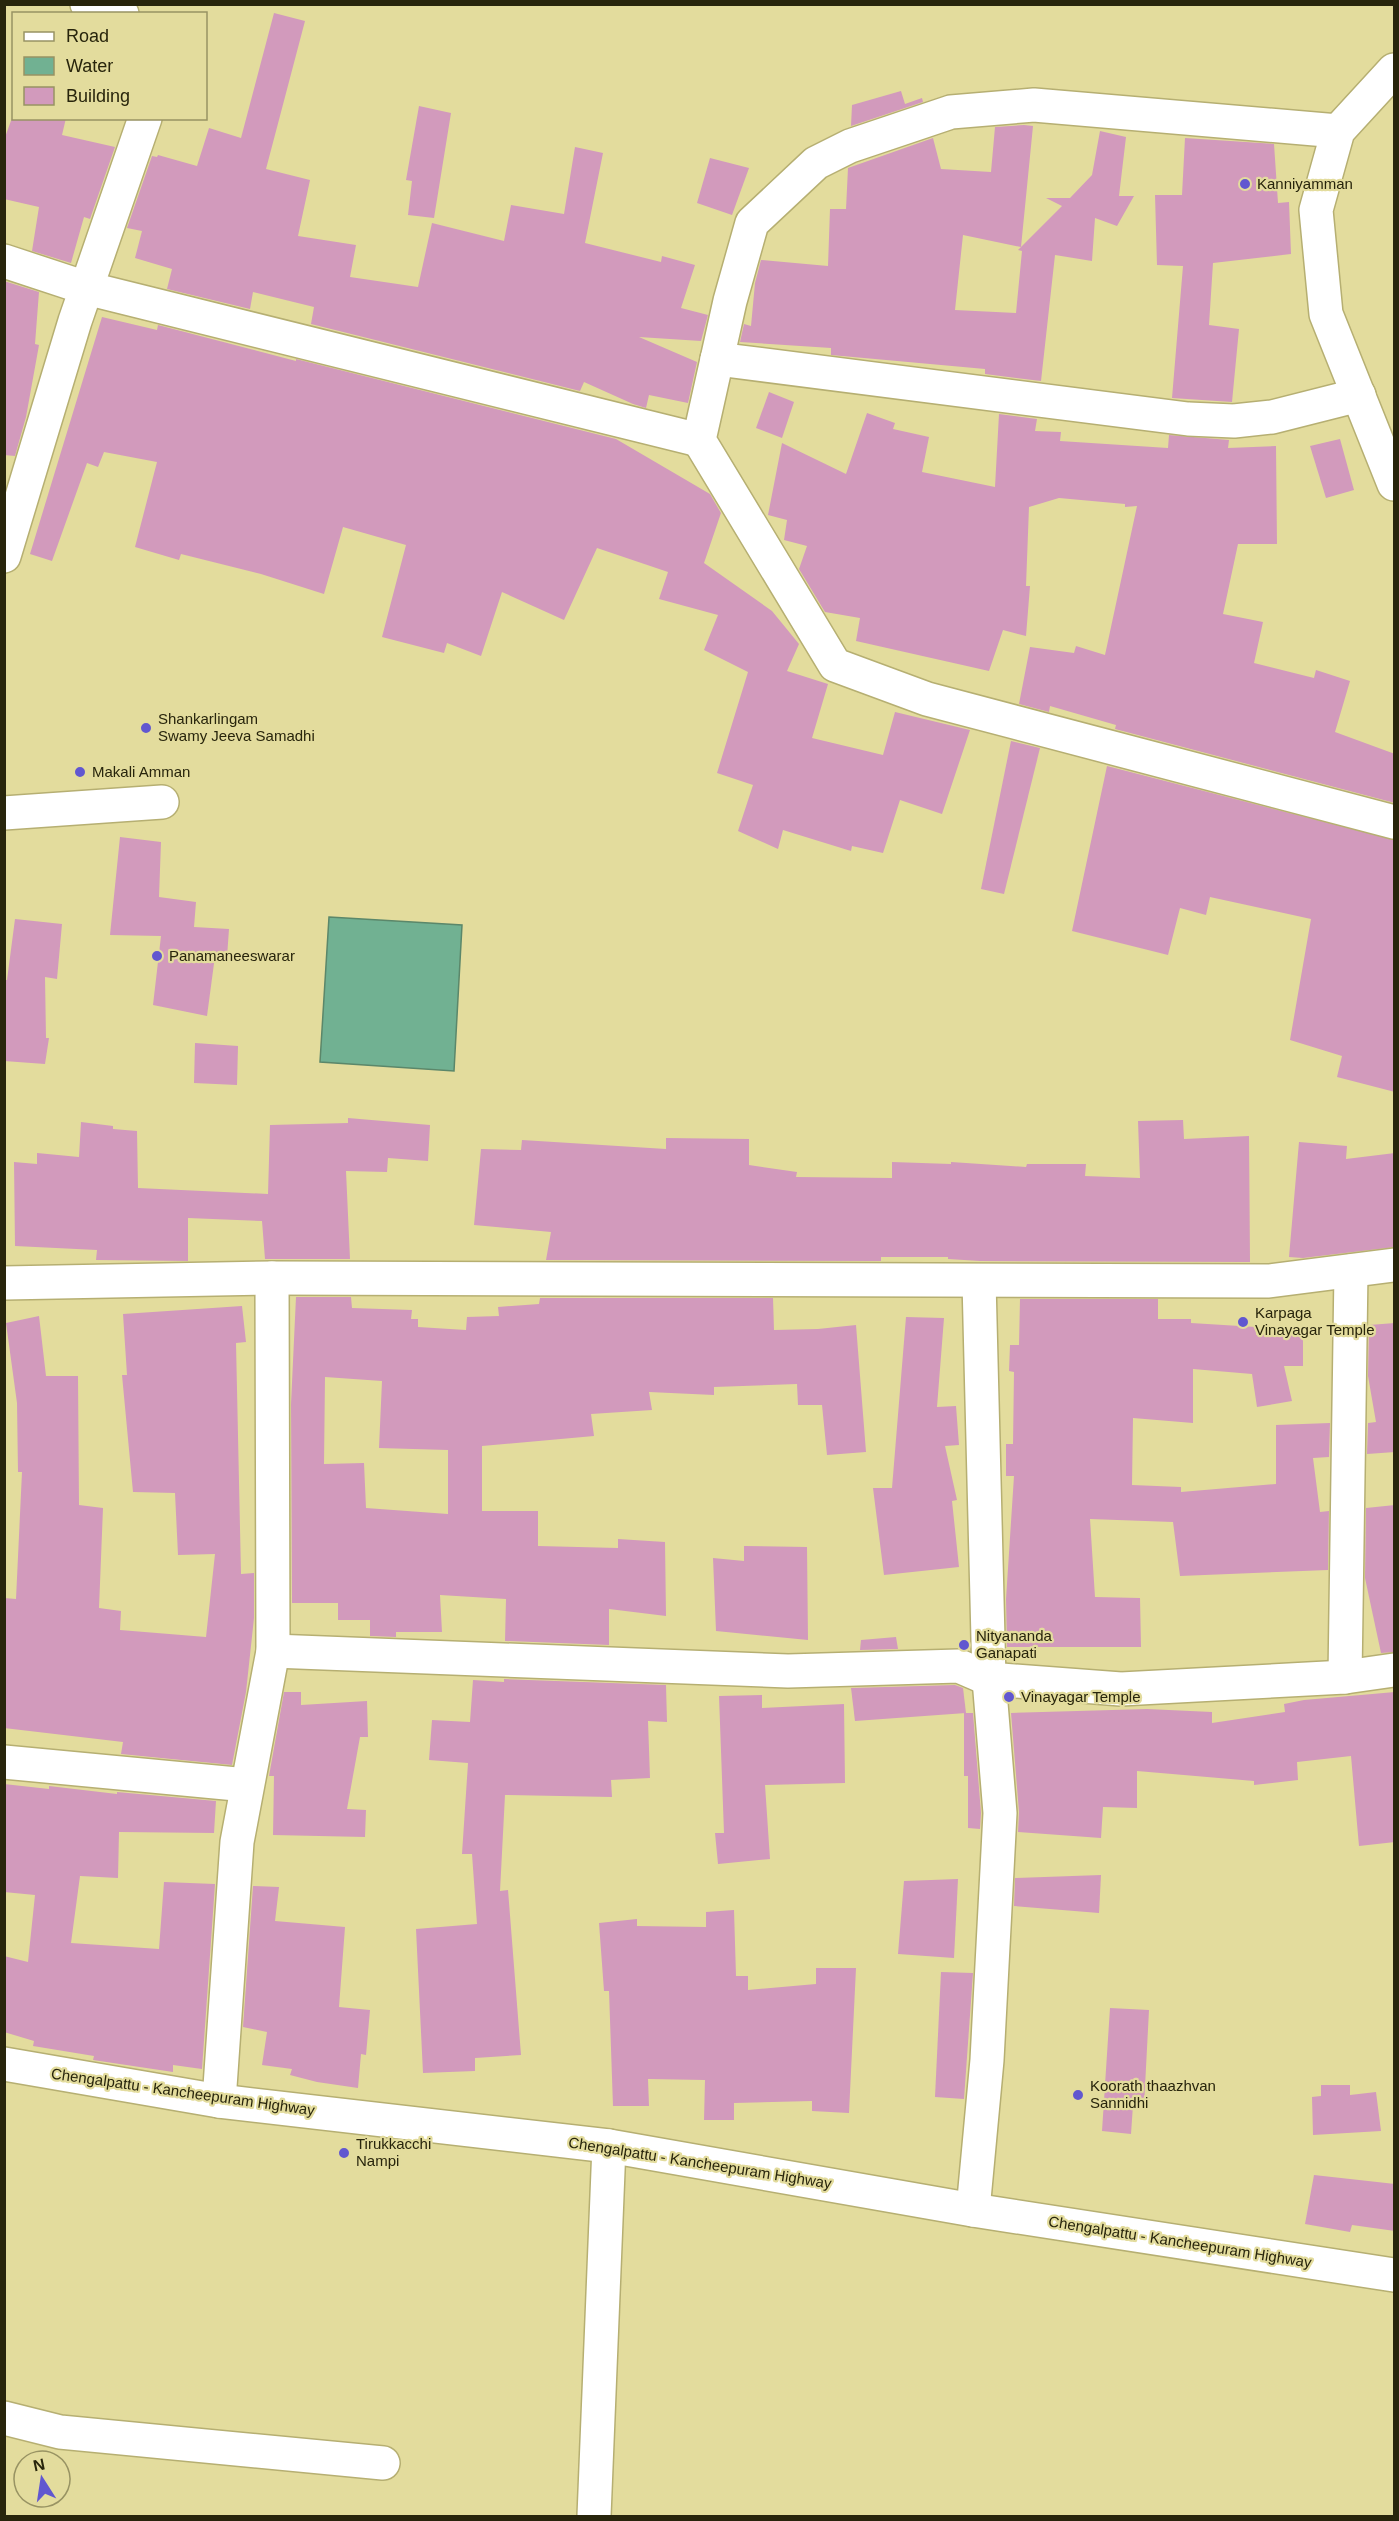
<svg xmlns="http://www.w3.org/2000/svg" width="1399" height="2521" font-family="Helvetica,sans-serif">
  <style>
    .water { fill: #71b192; stroke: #5b876a; stroke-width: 1.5 }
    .building { fill: #d29abc; fill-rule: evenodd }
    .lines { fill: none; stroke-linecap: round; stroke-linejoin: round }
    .minor-casing { stroke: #b6af72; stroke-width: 36 }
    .trunk-casing { stroke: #b6af72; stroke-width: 36 }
    .minor { stroke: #fff; stroke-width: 33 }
    .trunk { stroke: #fff; stroke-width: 33 }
    .poi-dot { fill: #6157d0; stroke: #e3dc9d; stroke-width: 2 }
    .labels { text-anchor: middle; stroke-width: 4.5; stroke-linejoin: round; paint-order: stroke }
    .poi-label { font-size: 15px; fill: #28250c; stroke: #e3dc9d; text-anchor: start }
    .street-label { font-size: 15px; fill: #28250c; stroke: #e3dc9d }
  </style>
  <rect width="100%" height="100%" fill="#e3dc9d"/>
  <!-- water -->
  <path class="water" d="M329,917L462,925L454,1071L320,1062Z"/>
  <!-- building -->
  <g class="building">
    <path d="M274,13L305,21L266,169L310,180L298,236L356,245L350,277L418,287L432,223L504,241L511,205L564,214L575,147L603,153L585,243L661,262L662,256L695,265L681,308L708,315L701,341L639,337L697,362L688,403L649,395L646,408L633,404L584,382L580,391L311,324L314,307L253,292L250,309L167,289L172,269L135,258L142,231L127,228L152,156L157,157L158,155L197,166L209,128L241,138Z"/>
    <path d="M901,91L905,104L922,98L923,102L851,126L852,105Z"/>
    <path d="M419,106L451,113L434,218L408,215L412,181L406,180Z"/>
    <path d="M12,118H66L62,135L115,147L90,219L84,217L71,263L32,251L39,207L4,199V140Z"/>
    <path d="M1024,125L1033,126L1021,247L963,235L955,310L1016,313L1022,251L1018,250L1062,206L1046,198H1070L1092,175L1100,131L1126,137L1119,196H1134L1117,226L1095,218L1092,261L1055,255L1041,381L985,374V369L831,355V348L740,342L744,324L751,326L755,283L761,260L828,266L830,209H846L848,168L933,138L941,169L991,172L995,127Z"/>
    <path d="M1185,138L1274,144L1278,203L1289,202L1291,254L1213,263L1209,325L1239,329L1232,402L1172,398L1183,266L1157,265L1155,195H1182Z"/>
    <path d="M710,158L749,168L732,215L697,203Z"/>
    <path d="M4,281L39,292L35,344L39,345L26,417L15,456L4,455Z"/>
    <path d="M102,317L157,330L158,325L296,361V359L616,439L710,494L721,513L704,563L772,611L799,644L787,671L828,684L812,738L883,755L895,712L970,730L942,814L900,800L883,853L852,846L851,851L783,830L778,849L738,831L753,785L717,773L748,672L704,650L718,615L659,599L668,572L597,548L564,620L502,592L481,656L447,643L444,653L382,637L406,545L343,527L324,594L261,574L181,554L179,560L135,547L157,462L104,452L98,467L87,463L52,561L30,554Z"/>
    <path d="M769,392L794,402L782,438L756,428Z"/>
    <path d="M867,413L895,423L893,429L929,437L922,472L995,487L999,414L1037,419L1035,431L1061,432L1060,441L1168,448L1169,435L1229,440L1228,448L1276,446L1277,544H1238L1223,614L1263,622L1254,663L1314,678L1316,670L1350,681L1335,732L1395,754V803L1115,729L1116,725L1050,706L1049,712L1019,704L1030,647L1074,653L1076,646L1105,655L1137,506L1125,507V504L1059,498L1029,507L1026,586H1030L1026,636L1003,630L989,671L856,641L860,618L825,612L799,569L807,546L784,540L787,520L768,515L782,443L846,474Z"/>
    <path d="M1340,439L1354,490L1326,498L1310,446Z"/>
    <path d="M1011,741L1040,748L1004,894L981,889Z"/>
    <path d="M1107,766L1395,840V1092L1337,1077L1342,1056L1290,1040L1311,919L1210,897L1206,915L1180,908L1168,955L1072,931Z"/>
    <path d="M120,837L161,842L159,897L196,902L194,927L229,929L227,957L215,956L207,1016L153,1005L161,936L110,935Z"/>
    <path d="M15,919L62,924L57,979L45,977L46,1038H49L45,1064L4,1061V980H7Z"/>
    <path d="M195,1043L238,1046L237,1085L194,1083Z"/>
    <path d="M348,1118L430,1125L428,1161L388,1158L387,1172L346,1171L350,1259H265L262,1221L188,1218V1261L96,1260L97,1250L15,1246L14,1162L37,1164V1153L79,1157L81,1122L113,1126V1129L137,1131L138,1188L268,1194L270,1125L348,1123Z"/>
    <path d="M1183,1120L1184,1139L1249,1136L1250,1262L980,1261L948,1259V1257H881V1261L546,1260L551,1232L474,1225L481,1149L521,1150L522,1140L666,1149V1138L749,1139V1165L797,1172L796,1177L892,1178V1162L951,1164V1162L1026,1167L1027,1164H1086L1085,1176L1140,1178L1138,1121Z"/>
    <path d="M1299,1142L1347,1146L1346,1159L1395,1153V1247L1303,1258L1289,1257Z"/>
    <path d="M296,1297H351L352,1308L412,1310L411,1319H418V1327L466,1330L467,1317L499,1316L498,1307L539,1304L540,1298H773L774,1330L818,1329L856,1325L866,1452L827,1455L822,1405H798L797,1384L714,1387V1395L649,1392L652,1410L591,1414L594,1436L482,1446V1511H538V1546L618,1548V1539L665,1542L666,1616L609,1609V1645L505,1641L506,1599L440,1595L442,1632H396V1637L370,1636V1620H338V1603H292L291,1404ZM325,1377L382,1381L379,1448L448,1450V1514L366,1508L364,1463L324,1464Z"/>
    <path d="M1020,1299H1158V1319H1191V1323L1256,1327V1335L1303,1331V1366H1284L1292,1401L1257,1407L1252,1374L1193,1369V1423L1133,1418L1132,1485L1181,1487V1492L1276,1484V1425L1330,1423L1329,1457L1313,1458L1320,1512L1329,1511L1328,1570L1180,1576L1173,1522L1090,1519L1095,1597L1140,1598L1141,1647H1007L1006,1599L1014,1476H1006V1444H1013L1014,1372L1009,1371L1010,1345H1019Z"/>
    <path d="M242,1306L246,1342L236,1343L241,1574L254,1573V1618L246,1692L232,1765L121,1754L123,1742L4,1728V1598L16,1599L22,1472H18L17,1403L6,1323L39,1316L46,1376H78L79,1505L103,1508L99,1608L121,1611L120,1630L206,1637L215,1554L178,1555L175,1493L133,1492L122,1375H127L123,1314Z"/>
    <path d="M906,1317L944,1318L937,1407L956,1406L959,1445L945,1446L957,1500L952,1501L959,1567L884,1575L873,1488H892Z"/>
    <path d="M1395,1323V1452L1367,1454L1368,1423L1376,1422L1368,1376L1369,1325Z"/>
    <path d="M1395,1505V1652L1381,1653L1365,1578L1366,1508Z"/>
    <path d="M744,1546L807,1547L808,1640L716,1631L713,1558L744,1561Z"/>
    <path d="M896,1637L898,1649L860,1650L861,1640Z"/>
    <path d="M504,1679L666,1685L667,1722L648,1721L650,1778L611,1780L612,1797L505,1795L500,1891L508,1890L521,2055L475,2058V2071L423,2073L416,1929L477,1924L472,1854H462L468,1763L429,1760L432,1720L470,1722L473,1680L504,1682Z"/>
    <path d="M955,1685L963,1688L966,1713L855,1721L851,1688Z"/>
    <path d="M284,1692H301V1705L367,1701L368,1737H360L347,1809L366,1810L365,1837L273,1835L274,1776H269Z"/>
    <path d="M1395,1692V1842L1359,1846L1351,1756L1297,1762L1298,1780L1254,1785V1781L1137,1771V1808L1103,1807L1101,1838L1018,1832L1019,1812L1011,1713L1147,1709L1212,1712V1723L1285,1712L1284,1704L1304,1700Z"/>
    <path d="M762,1695V1708L844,1704L845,1783L765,1785L770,1859L718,1864L715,1833H724L719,1696Z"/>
    <path d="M964,1713H973L981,1813L980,1829L968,1828V1776H964Z"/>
    <path d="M4,1784L49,1789V1786L117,1794V1792L216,1801L214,1833L119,1832L118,1878L80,1876L71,1943L159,1949L164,1882L215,1884L202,2069L173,2065V2072L93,2060L94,2056L33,2046L34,2041L4,2032V1956L28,1962L35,1895L4,1892Z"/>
    <path d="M1101,1875L1099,1913L1014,1906L1015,1878Z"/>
    <path d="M958,1879L954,1958L898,1954L904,1881Z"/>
    <path d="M253,1886L279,1887L275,1921L345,1927L339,2007L370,2010L366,2055L361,2054L358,2088L317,2082L290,2075L292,2069L262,2065L267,2032L243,2027Z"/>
    <path d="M734,1910L736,1976H748V1990L816,1984V1968H856L849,2113L812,2111V2101L734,2103V2120H704L705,2080L648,2079L649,2106H613L609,1991H604L599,1923L637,1919V1926L706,1927V1912Z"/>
    <path d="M941,1972L973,1973L964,2099L935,2097Z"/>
    <path d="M1110,2008L1149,2010L1144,2106L1133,2105L1131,2134L1102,2131Z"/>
    <path d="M1321,2085H1350V2095L1376,2092L1381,2131L1313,2135L1312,2097L1321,2096Z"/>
    <path d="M1314,2175L1395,2184V2231L1352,2225L1350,2232L1305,2224Z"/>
  </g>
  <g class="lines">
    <!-- minor casing -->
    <g class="minor-casing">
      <g id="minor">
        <path d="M87,4L122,14"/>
        <path d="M1394,70L1338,131L1316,210L1326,314L1394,484"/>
        <path d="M1338,131L1034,105L951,112L850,146L816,163L752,223L730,301L699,440L835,665L927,699L1394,822"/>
        <path d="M4,261L86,288L699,440"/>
        <path d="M717,359L1188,419L1234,421L1272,417L1359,395"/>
        <path d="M4,556L75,321L145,118"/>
        <path d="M4,813L162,802"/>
        <path d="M4,1283L272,1278L1269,1281L1394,1265"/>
        <path d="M273,1651L788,1671L959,1666L989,1679L1121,1689L1345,1677L1394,1670"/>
        <path d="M1345,1677L1351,1271"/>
        <path d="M4,1762L247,1785"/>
        <path d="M219,2101L237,1842L273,1651L272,1278"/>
        <path d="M973,2210L987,2060L1000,1813L989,1679L979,1281"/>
        <path d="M4,2418L60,2432L383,2463"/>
        <path d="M594,2516L609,2146"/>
      </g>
    </g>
    <!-- trunk casing -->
    <g class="trunk-casing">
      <path id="trunk" d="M4,2064L219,2101L609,2146L973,2210L1394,2275"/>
    </g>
    <!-- minor -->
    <use href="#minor" class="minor"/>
    <!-- trunk -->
    <use href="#trunk" class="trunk"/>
  </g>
  <!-- markers -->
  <g class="poi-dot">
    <circle cx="1245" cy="184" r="6"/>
    <circle cx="146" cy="728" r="6"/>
    <circle cx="80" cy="772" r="6"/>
    <circle cx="157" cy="956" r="6"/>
    <circle cx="1243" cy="1322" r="6"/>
    <circle cx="964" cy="1645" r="6"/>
    <circle cx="1009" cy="1697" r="6"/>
    <circle cx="1078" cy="2095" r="6"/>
    <circle cx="344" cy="2153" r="6"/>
  </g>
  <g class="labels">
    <!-- poi labels -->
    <g class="poi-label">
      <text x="1257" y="189">Kanniyamman</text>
      <text x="158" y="724">Shankarlingam<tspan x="158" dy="17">Swamy Jeeva Samadhi</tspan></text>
      <text x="92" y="777">Makali Amman</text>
      <text x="169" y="961">Panamaneeswarar</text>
      <text x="1255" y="1318">Karpaga<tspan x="1255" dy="17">Vinayagar Temple</tspan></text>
      <text x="976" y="1641">Nityananda<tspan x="976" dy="17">Ganapati</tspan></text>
      <text x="1021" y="1702">Vinayagar Temple</text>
      <text x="1090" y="2091">Koorath thaazhvan<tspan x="1090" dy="17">Sannidhi</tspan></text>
      <text x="356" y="2149">Tirukkacchi<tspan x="356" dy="17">Nampi</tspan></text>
    </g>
    <!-- street labels -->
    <g class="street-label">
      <text transform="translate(183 2092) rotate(8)" y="5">Chengalpattu - Kancheepuram Highway</text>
      <text transform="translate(700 2163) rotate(9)" y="5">Chengalpattu - Kancheepuram Highway</text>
      <text transform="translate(1180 2242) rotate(9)" y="5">Chengalpattu - Kancheepuram Highway</text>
    </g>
  </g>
  <!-- border -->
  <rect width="1399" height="2521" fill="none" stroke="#28250c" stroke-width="12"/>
  <!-- legend -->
  <rect x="12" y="12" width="195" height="108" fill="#e3dc9d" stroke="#989363" stroke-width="1.5"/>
  <rect x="24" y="32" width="30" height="9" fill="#ffffff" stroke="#989363" stroke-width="1.5"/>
  <text x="66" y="42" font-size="18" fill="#28250c">Road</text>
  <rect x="24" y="57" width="30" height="18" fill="#71b192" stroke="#989363" stroke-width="1.5"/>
  <text x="66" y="72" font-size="18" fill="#28250c">Water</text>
  <rect x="24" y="87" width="30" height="18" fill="#d29abc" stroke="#989363" stroke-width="1.5"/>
  <text x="66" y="102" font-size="18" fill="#28250c">Building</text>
  <!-- north arrow -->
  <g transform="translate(42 2479) rotate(348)"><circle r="28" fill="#e3dc9d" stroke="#989363" stroke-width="1.5"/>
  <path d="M0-4.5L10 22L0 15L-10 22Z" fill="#6157d0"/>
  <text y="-9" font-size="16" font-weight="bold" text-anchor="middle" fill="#28250c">N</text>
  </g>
</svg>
